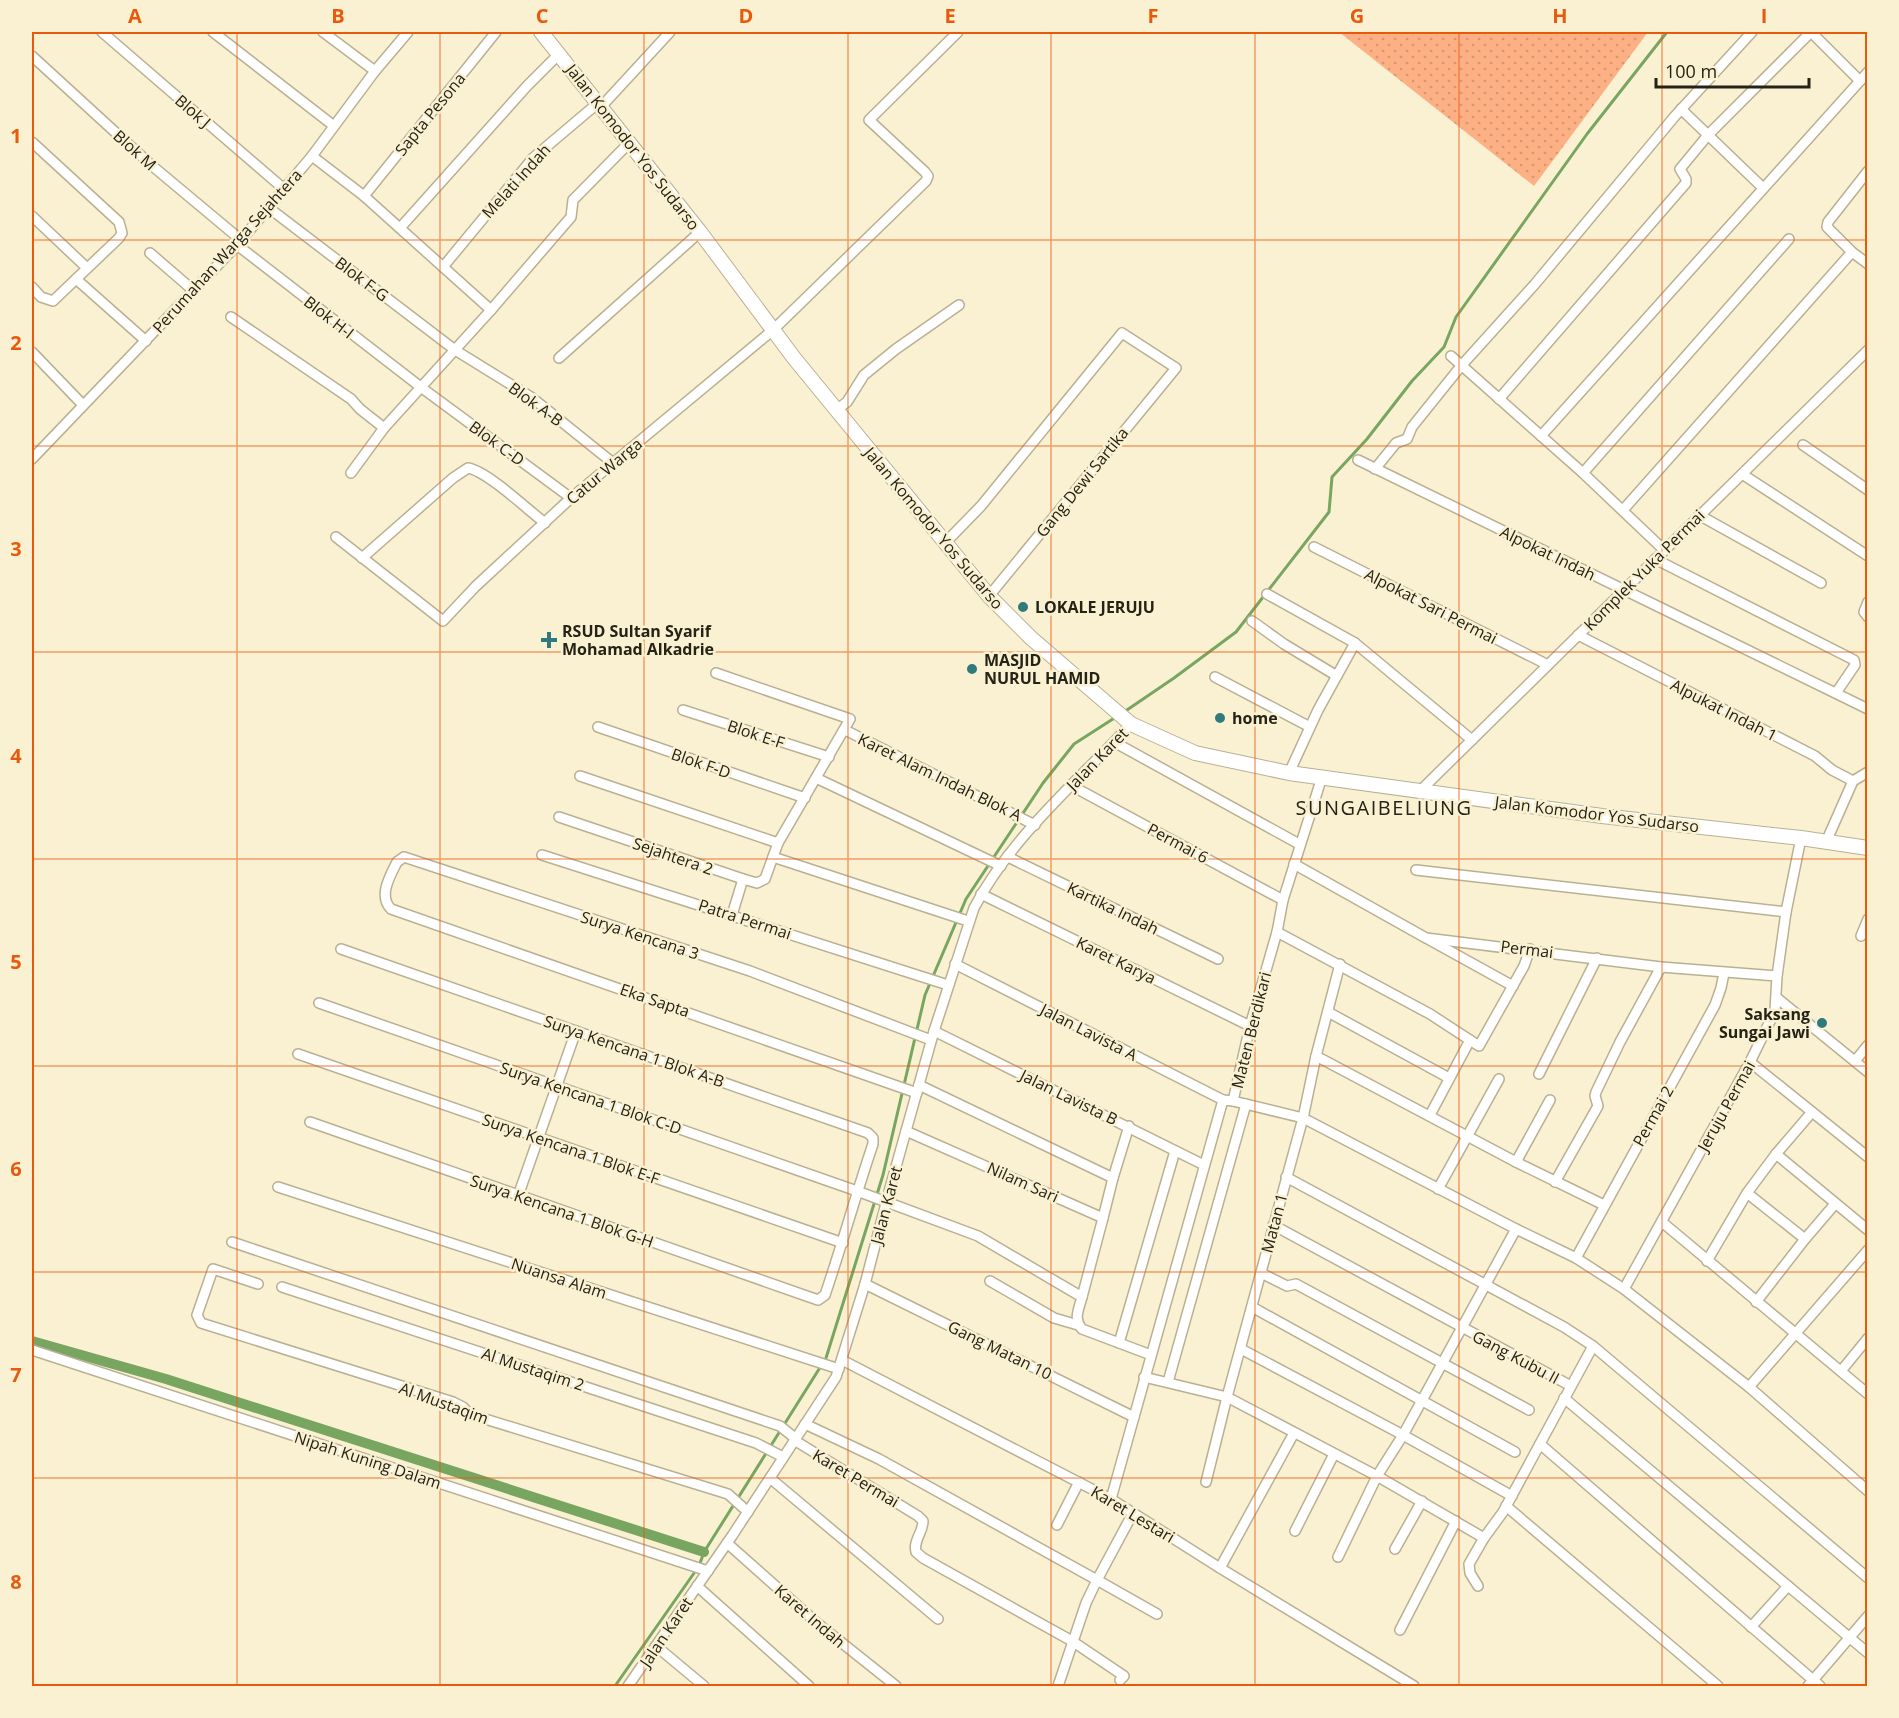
<svg xmlns="http://www.w3.org/2000/svg" width="1899" height="1718" font-family="'Open Sans',sans-serif">
  <style>
    .grass { fill: url(#grass-dots) }
    .lines { fill: none; stroke-linecap: round; stroke-linejoin: round }
    .stream { stroke: #78a660; stroke-width: 3 }
    .canal { stroke: #78a660; stroke-width: 10 }
    .street-casing { stroke: #b9b093; stroke-width: 12 }
    .secondary-casing { stroke: #b9b093; stroke-width: 16 }
    .street { stroke: #fff; stroke-width: 9 }
    .secondary { stroke: #fff; stroke-width: 14 }
    .grid { fill: none; stroke: #e8590c; stroke-width: 1.5; stroke-opacity: 0.55 }
    .poi-dot { fill: #30797d; stroke: #faf1d2; stroke-width: 2 }
    .labels { text-anchor: middle; stroke-width: 5; stroke-linejoin: round; paint-order: stroke }
    .street-label { font-size: 16px; fill: #252216; stroke: #faf1d2 }
    .poi-label { font-size: 16px; font-weight: bold; fill: #252216; stroke: #faf1d2; text-anchor: start }
    .quarter-label { font-size: 20px; letter-spacing: 1.5px; fill: #252216; stroke: #faf1d2 }
    .neatline { fill: none; stroke: #e8590c; stroke-width: 2 }
    .grid-label { font-size: 20px; text-anchor: middle; font-weight: bold; fill: #e8590c }
  </style>
  <defs>
    <pattern id="grass-dots" width="8" height="8" patternUnits="userSpaceOnUse" patternTransform="scale(1.5)"><rect width="8" height="8" fill="#fdb084"/><path d="M2 2h.1M6 6h.1" fill="none" stroke="#d99771" stroke-width="1.8" stroke-linecap="round"/></pattern>
  </defs>
  <rect width="100%" height="100%" fill="#faf1d2"/>
  <!-- grass -->
  <path class="grass" d="M1339,32H1648L1534,186Z"/>
  <g class="lines">
    <!-- stream -->
    <g class="stream">
      <path d="M1124,712L1174,678L1236,632L1329,512L1332,477L1367,439L1412,381L1444,347L1456,317L1587,134L1667,32"/>
      <path d="M615,1686L699,1566L704,1552L826,1358L883,1175L925,995L966,899L1043,783L1074,744L1116,717"/>
    </g>
    <!-- canal -->
    <path class="canal" d="M32,1341L166,1379L704,1552"/>
    <!-- street casing -->
    <g class="street-casing">
      <g id="street">
        <path d="M102,32L284,189"/>
        <path d="M213,32L334,126"/>
        <path d="M323,32L375,71"/>
        <path d="M1811,32L1860,81"/>
        <path d="M32,56L150,164L241,240"/>
        <path d="M601,107L670,32"/>
        <path d="M1681,109L1763,188"/>
        <path d="M32,142L119,222L122,233L119,238L53,301L41,297L32,287"/>
        <path d="M312,156L364,196L491,310L384,428L351,473"/>
        <path d="M1868,171L1828,222L1827,227L1852,252L1868,264"/>
        <path d="M364,196L496,32"/>
        <path d="M269,208L455,350L531,397L613,463"/>
        <path d="M32,216L87,268"/>
        <path d="M400,228L527,86L559,54"/>
        <path d="M237,245L422,388L571,498"/>
        <path d="M150,253L194,291"/>
        <path d="M443,267L533,158L598,103"/>
        <path d="M76,279L146,341"/>
        <path d="M491,310L571,217L573,200L630,142"/>
        <path d="M231,317L351,399L360,409L384,428"/>
        <path d="M32,352L83,405"/>
        <path d="M1451,356L1583,473L1664,550"/>
        <path d="M559,358L700,232"/>
        <path d="M1499,399L1686,183V179L1680,169L1708,135L1811,32"/>
        <path d="M836,410L847,402L864,375L896,349L959,305"/>
        <path d="M1541,436L1868,72"/>
        <path d="M1803,445L1868,490"/>
        <path d="M32,459L237,245L312,156L375,71L408,32"/>
        <path d="M1358,460L1868,709"/>
        <path d="M1375,469L1396,443L1407,439L1412,427L1461,366L1535,284L1675,116L1752,32"/>
        <path d="M1583,473L1789,239"/>
        <path d="M1742,474L1868,556"/>
        <path d="M1623,510L1852,252"/>
        <path d="M1699,515L1821,583"/>
        <path d="M336,537L443,621L476,586L571,498L773,330L926,181L928,176L925,172L869,120L958,32"/>
        <path d="M944,544L981,506L1122,333L1176,368L989,596"/>
        <path d="M1314,547L1548,665"/>
        <path d="M362,558L453,478L468,468C487,471 528,510 545,523"/>
        <path d="M1655,559L1854,660L1855,665L1836,693"/>
        <path d="M1267,594L1355,643L1472,740"/>
        <path d="M1868,602L1864,612L1868,617"/>
        <path d="M1252,621L1284,644L1337,676"/>
        <path d="M1578,635L1815,756L1832,770L1853,781L1868,772"/>
        <path d="M716,673L850,719L778,843"/>
        <path d="M1215,677L1310,727"/>
        <path d="M683,710L829,757"/>
        <path d="M598,727L805,798"/>
        <path d="M845,730L1035,825"/>
        <path d="M1114,742L1299,844"/>
        <path d="M1289,773L1318,710L1355,643"/>
        <path d="M816,778L1001,866"/>
        <path d="M1072,786L1283,900"/>
        <path d="M1421,790L1868,350"/>
        <path d="M559,817L743,879L757,883L765,879L778,843L580,776"/>
        <path d="M1826,842L1853,781"/>
        <path d="M542,855L948,985"/>
        <path d="M773,857L968,921"/>
        <path d="M1008,857L1218,959"/>
        <path d="M1294,864L1426,938L1661,967L1777,976"/>
        <path d="M1416,870L1786,912"/>
        <path d="M981,894L1250,1026"/>
        <path d="M732,915L743,879"/>
        <path d="M1277,932L1430,1014L1479,1046L1524,966L1530,949"/>
        <path d="M1861,936L1868,919"/>
        <path d="M1428,939L1513,986"/>
        <path d="M955,964L1223,1100"/>
        <path d="M1777,998L1868,1072"/>
        <path d="M319,1003L857,1191L978,1236L1082,1297C1079,1309 1073,1319 1082,1329L1151,1355"/>
        <path d="M1328,1012L1449,1078"/>
        <path d="M934,1031L1204,1165"/>
        <path d="M298,1054L843,1243"/>
        <path d="M1316,1056L1516,1162L1604,1205"/>
        <path d="M1855,1061L1868,1045"/>
        <path d="M1750,1062L1868,1157"/>
        <path d="M1539,1074L1597,958"/>
        <path d="M919,1085L1113,1178L1129,1126"/>
        <path d="M917,1093L391,909C378,896 390,876 397,862L404,857L750,971L931,1040"/>
        <path d="M1233,1101L1303,1118L1516,1229L1576,1258L1624,1289L1749,1387L1868,1491"/>
        <path d="M1430,1115L1470,1040"/>
        <path d="M310,1122L818,1300L825,1295C842,1245 856,1194 873,1144V1138L868,1133L341,949"/>
        <path d="M906,1131L1103,1218L1113,1178"/>
        <path d="M1776,1154L1868,1230"/>
        <path d="M1516,1162L1550,1100"/>
        <path d="M1286,1177L1564,1327L1593,1346L1868,1578"/>
        <path d="M1555,1182L1598,1106L1595,1096L1596,1092L1620,1042L1661,967"/>
        <path d="M278,1187L839,1369"/>
        <path d="M1438,1189L1499,1079"/>
        <path d="M1747,1193L1805,1239"/>
        <path d="M518,1196L576,1031"/>
        <path d="M1662,1222L1868,1394"/>
        <path d="M1273,1225L1571,1386"/>
        <path d="M232,1242L780,1426L795,1438"/>
        <path d="M1576,1258L1715,1005L1721,988L1724,973"/>
        <path d="M1707,1261L1747,1193L1776,1154L1812,1112"/>
        <path d="M1261,1273L1287,1286L1296,1284L1529,1410"/>
        <path d="M990,1281L1054,1318L1078,1325"/>
        <path d="M258,1284L213,1269L197,1315L201,1323L453,1402L463,1407L469,1414L728,1494L748,1512"/>
        <path d="M865,1284L1134,1417"/>
        <path d="M282,1287L756,1443L783,1457"/>
        <path d="M1624,1289L1750,1062L1775,1011L1777,976L1786,912L1801,838"/>
        <path d="M1082,1297L1103,1218"/>
        <path d="M1756,1302L1805,1239L1835,1204"/>
        <path d="M1252,1307L1515,1452"/>
        <path d="M1119,1343L1175,1151"/>
        <path d="M1241,1349L1403,1435L1512,1496"/>
        <path d="M32,1350L708,1571"/>
        <path d="M842,1360L1111,1499L1220,1568L1414,1686"/>
        <path d="M1841,1371L1868,1338"/>
        <path d="M1144,1377L1227,1397L1377,1476L1484,1538"/>
        <path d="M1168,1382L1246,1104"/>
        <path d="M1749,1387L1868,1250"/>
        <path d="M1564,1398L1868,1653"/>
        <path d="M805,1424L879,1459L1097,1580L1086,1603L1058,1686"/>
        <path d="M794,1440L918,1516L923,1521C923,1533 913,1540 916,1552L923,1558L1072,1641L1124,1676L1120,1680"/>
        <path d="M1540,1444L1820,1686"/>
        <path d="M770,1478L938,1619"/>
        <path d="M1206,1482L1227,1397L1303,1118L1316,1056L1340,964"/>
        <path d="M1111,1499L1223,1100L1233,1101L1250,1026L1277,932L1283,900L1322,777"/>
        <path d="M1506,1506L1718,1686"/>
        <path d="M1133,1513L1097,1580L1157,1614"/>
        <path d="M1057,1525L1079,1482"/>
        <path d="M1295,1531L1334,1454"/>
        <path d="M727,1543L817,1623L896,1686"/>
        <path d="M1395,1549L1422,1501"/>
        <path d="M1338,1557L1377,1476L1403,1435L1516,1229"/>
        <path d="M1220,1568L1294,1433"/>
        <path d="M697,1586L809,1686"/>
        <path d="M1478,1586L1470,1573L1469,1564L1484,1538L1503,1512L1593,1346"/>
        <path d="M1751,1627L1788,1586"/>
        <path d="M1400,1630L1456,1521"/>
        <path d="M656,1646L704,1686"/>
        <path d="M628,1686L732,1536L836,1377L865,1284L890,1188L934,1031L974,908C1011,837 1077,782 1131,724"/>
        <path d="M1808,1686L1868,1616"/>
      </g>
    </g>
    <!-- secondary casing -->
    <g class="secondary-casing">
      <path id="secondary" d="M541,32L700,232L794,358L989,596L1031,638L1131,724L1195,753L1289,773L1602,816L1801,838L1868,848"/>
    </g>
    <!-- street -->
    <use href="#street" class="street"/>
    <!-- secondary -->
    <use href="#secondary" class="secondary"/>
  </g>
  <!-- grid -->
  <path class="grid" d="M237,32V1686M440,32V1686M644,32V1686M848,32V1686M1051,32V1686M1255,32V1686M1459,32V1686M1662,32V1686M32,240H1868M32,446H1868M32,652H1868M32,859H1868M32,1066H1868M32,1272H1868M32,1478H1868"/>
  <!-- markers -->
  <g class="poi-dot">
    <circle cx="1023" cy="607" r="6"/>
    <path d="M546 631h6v6h6v6h-6v6h-6v-6h-6v-6h6z"/>
    <circle cx="972" cy="669" r="6"/>
    <circle cx="1220" cy="718" r="6"/>
    <circle cx="1822" cy="1023" r="6"/>
  </g>
  <g class="labels">
    <!-- street labels -->
    <g class="street-label">
      <text transform="translate(193 111) rotate(41)" y="6">Blok J</text>
      <text transform="translate(430 114) rotate(-51)" y="6">Sapta Pesona</text>
      <text transform="translate(633 147) rotate(52)" y="6">Jalan Komodor Yos Sudarso</text>
      <text transform="translate(135 150) rotate(42)" y="6">Blok M</text>
      <text transform="translate(516 181) rotate(-48)" y="6">Melati Indah</text>
      <text transform="translate(227 251) rotate(-48)" y="6">Perumahan Warga Sejahtera</text>
      <text transform="translate(362 279) rotate(37)" y="6">Blok F-G</text>
      <text transform="translate(329 317) rotate(38)" y="6">Blok H-I</text>
      <text transform="translate(536 404) rotate(36)" y="6">Blok A-B</text>
      <text transform="translate(497 443) rotate(36)" y="6">Blok C-D</text>
      <text transform="translate(604 471) rotate(-40)" y="6">Catur Warga</text>
      <text transform="translate(1082 482) rotate(-51)" y="6">Gang Dewi Sartika</text>
      <text transform="translate(934 528) rotate(50)" y="6">Jalan Komodor Yos Sudarso</text>
      <text transform="translate(1548 553) rotate(26)" y="6">Alpokat Indah</text>
      <text transform="translate(1644 570) rotate(-45)" y="6">Komplek Yuka Permai</text>
      <text transform="translate(1431 606) rotate(27)" y="6">Alpokat Sari Permai</text>
      <text transform="translate(1724 710) rotate(27)" y="6">Alpukat Indah 1</text>
      <text transform="translate(756 734) rotate(18)" y="6">Blok E-F</text>
      <text transform="translate(1097 759) rotate(-46)" y="6">Jalan Karet</text>
      <text transform="translate(701 763) rotate(19)" y="6">Blok F-D</text>
      <text transform="translate(940 777) rotate(26)" y="6">Karet Alam Indah Blok A</text>
      <text transform="translate(1597 814) rotate(7)" y="6">Jalan Komodor Yos Sudarso</text>
      <text transform="translate(1178 843) rotate(28)" y="6">Permai 6</text>
      <text transform="translate(673 856) rotate(19)" y="6">Sejahtera 2</text>
      <text transform="translate(1113 908) rotate(26)" y="6">Kartika Indah</text>
      <text transform="translate(745 919) rotate(18)" y="6">Patra Permai</text>
      <text transform="translate(640 935) rotate(18)" y="6">Surya Kencana 3</text>
      <text transform="translate(1527 949) rotate(7)" y="6">Permai</text>
      <text transform="translate(1116 960) rotate(26)" y="6">Karet Karya</text>
      <text transform="translate(655 1000) rotate(19)" y="6">Eka Sapta</text>
      <text transform="translate(1251 1030) rotate(-76)" y="6">Maten Berdikari</text>
      <text transform="translate(1089 1032) rotate(27)" y="6">Jalan Lavista A</text>
      <text transform="translate(634 1051) rotate(19)" y="6">Surya Kencana 1 Blok A-B</text>
      <text transform="translate(1069 1097) rotate(26)" y="6">Jalan Lavista B</text>
      <text transform="translate(591 1098) rotate(19)" y="6">Surya Kencana 1 Blok C-D</text>
      <text transform="translate(1726 1106) rotate(-61)" y="6">Jeruju Permai</text>
      <text transform="translate(1653 1116) rotate(-61)" y="6">Permai 2</text>
      <text transform="translate(571 1149) rotate(19)" y="6">Surya Kencana 1 Blok E-F</text>
      <text transform="translate(1023 1182) rotate(24)" y="6">Nilam Sari</text>
      <text transform="translate(886 1205) rotate(-75)" y="6">Jalan Karet</text>
      <text transform="translate(562 1211) rotate(19)" y="6">Surya Kencana 1 Blok G-H</text>
      <text transform="translate(1274 1223) rotate(-75)" y="6">Matan 1</text>
      <text transform="translate(559 1278) rotate(18)" y="6">Nuansa Alam</text>
      <text transform="translate(1000 1350) rotate(26)" y="6">Gang Matan 10</text>
      <text transform="translate(1516 1357) rotate(28)" y="6">Gang Kubu II</text>
      <text transform="translate(533 1369) rotate(18)" y="6">Al Mustaqim 2</text>
      <text transform="translate(444 1403) rotate(20)" y="6">Al Mustaqim</text>
      <text transform="translate(368 1460) rotate(18)" y="6">Nipah Kuning Dalam</text>
      <text transform="translate(856 1478) rotate(31)" y="6">Karet Permai</text>
      <text transform="translate(1133 1514) rotate(31)" y="6">Karet Lestari</text>
      <text transform="translate(810 1616) rotate(41)" y="6">Karet Indah</text>
      <text transform="translate(666 1632) rotate(-56)" y="6">Jalan Karet</text>
    </g>
    <!-- poi labels -->
    <g class="poi-label">
      <text x="1035" y="613">LOKALE JERUJU</text>
      <text x="562" y="637">RSUD Sultan Syarif<tspan x="562" dy="18">Mohamad Alkadrie</tspan></text>
      <text x="984" y="666">MASJID<tspan x="984" dy="18">NURUL HAMID</tspan></text>
      <text x="1232" y="724">home</text>
      <text x="1810" y="1020" text-anchor="end">Saksang<tspan x="1810" dy="18">Sungai Jawi</tspan></text>
    </g>
    <!-- quarter labels -->
    <g class="quarter-label">
      <text x="1384" y="815">SUNGAIBELIUNG</text>
    </g>
  </g>
  <!-- border -->
  <rect width="1899" height="1718" fill="none" stroke="#faf1d2" stroke-width="66"/>
  <!-- scale -->
  <path d="M1656 78v9h153v-9" fill="none" stroke="#252216" stroke-width="3"/>
  <text x="1665" y="78" font-size="18" fill="#252216" stroke="#faf1d2" stroke-width="4.5" paint-order="stroke">100 m</text>
  <rect x="33" y="33" width="1833" height="1652" class="neatline"/>
  <g class="grid-label">
    <text x="135" y="23">A</text>
    <text x="338" y="23">B</text>
    <text x="542" y="23">C</text>
    <text x="746" y="23">D</text>
    <text x="950" y="23">E</text>
    <text x="1153" y="23">F</text>
    <text x="1357" y="23">G</text>
    <text x="1560" y="23">H</text>
    <text x="1764" y="23">I</text>
    <text x="16" y="143">1</text>
    <text x="16" y="350">2</text>
    <text x="16" y="556">3</text>
    <text x="16" y="763">4</text>
    <text x="16" y="969">5</text>
    <text x="16" y="1176">6</text>
    <text x="16" y="1382">7</text>
    <text x="16" y="1589">8</text>
  </g>
</svg>
